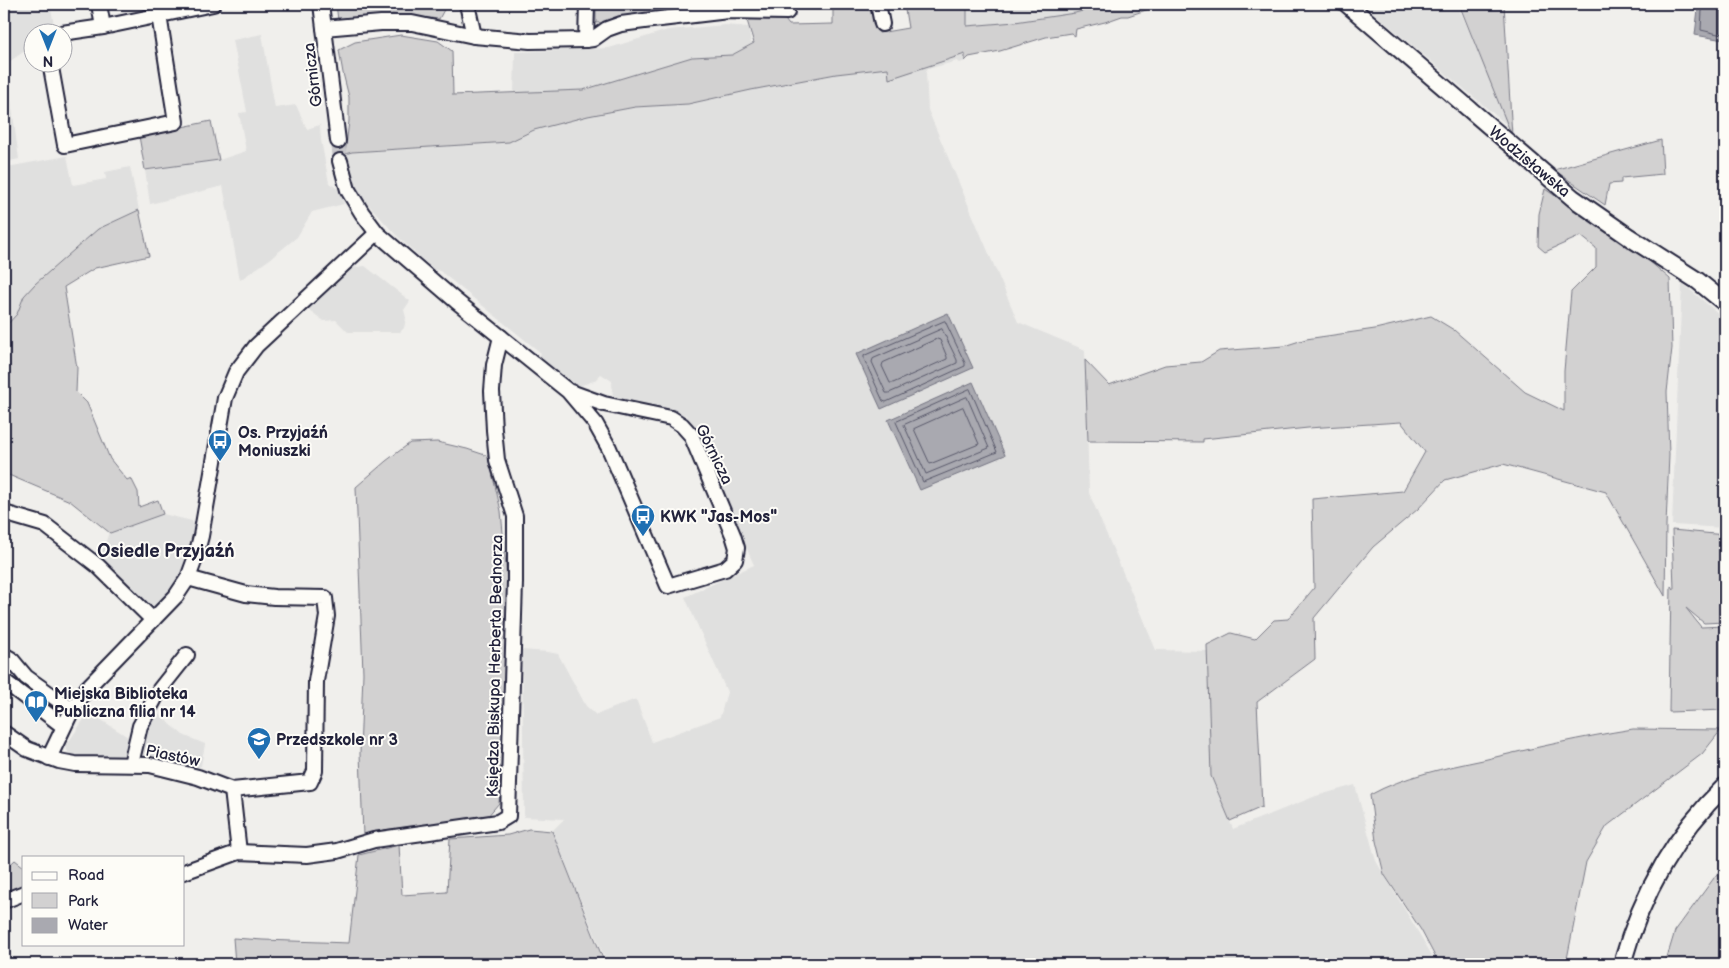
<svg xmlns="http://www.w3.org/2000/svg" width="1729" height="968" font-family="'Balsamiq Sans',sans-serif">
  <style>
    .built { fill: #e0e0df }
    .green { fill: #d2d1d1; stroke: #7a7a86 }
    .water { fill: #a9a9b0; stroke: #737381 }
    .lines { fill: none; stroke-linecap: round; stroke-linejoin: round }
    .shore { stroke: #58586a; stroke-width: 1 }
    .stream { stroke: #737381; stroke-width: 2.5 }
    .minor-tunnel { stroke: #c7c6c9; stroke-width: 14; stroke-dasharray: 14 7; stroke-linecap: butt }
    .minor-casing { stroke: #22223b; stroke-width: 18 }
    .major-casing { stroke: #22223b; stroke-width: 20 }
    .minor { stroke: #fdfcf7; stroke-width: 14 }
    .major { stroke: #fdfcf7; stroke-width: 16 }
    .labels { text-anchor: middle; stroke-width: 4; stroke-linejoin: round; paint-order: stroke }
    .street-label { font-size: 16px; fill: #22223b; stroke: #fdfcf7 }
    .poi-label { font-size: 16px; font-weight: bold; fill: #22223b; stroke: #fdfcf7; text-anchor: start }
    .neighbourhood-label { font-size: 18px; font-weight: bold; fill: #22223b; stroke: #fdfcf7 }
  </style>
  <rect width="100%" height="100%" fill="#f0efec"/>
  <filter id="ink" filterUnits="userSpaceOnUse"><feTurbulence type="fractalNoise" baseFrequency=".02" numOctaves="2"/><feDisplacementMap in="SourceGraphic" scale="10" xChannelSelector="R" yChannelSelector="G"/><feConvolveMatrix kernelMatrix="1 2 1 2 8 2 1 2 1" color-interpolation-filters="sRGB"/></filter>
  <g filter="url(#ink)">
    <!-- built -->
    <g class="built">
      <path d="M4,4H50L55,30L51,32H32V46L6,64L19,159L6,162L7,167L67,156L73,185L106,179L105,172L130,167L139,210L98,229L24,296L17,314L4,328Z"/>
      <path d="M967,4H1109L1075,13L1015,22L967,26Z"/>
      <path d="M1363,4H1457L1514,131Z"/>
      <path d="M725,25L749,27L751,44L732,55L692,57L583,90L514,93L515,52L609,48L668,30Z"/>
      <path d="M262,34L275,108L296,105L307,129L320,125L321,140L329,183L338,189L344,204L312,212L297,237L270,259L240,280L223,186L150,204L145,170L219,160L246,151L239,113L247,112L233,40Z"/>
      <path d="M966,54L965,61L960,63L957,61L928,69L926,72L928,110L1018,322L1085,350L1089,493L1156,650L1207,651L1211,776L1233,829L1316,796L1355,785L1376,861L1430,952L1435,964H607L552,831L564,819L524,817L522,650L548,652L558,654L586,706L596,715L636,699L652,742L720,717L727,692L685,597L754,565L686,415L613,402L612,381L601,374L594,381L576,387L539,357L541,353L440,271L434,270L396,235L366,202L356,188L351,172L348,170L345,154L352,152L509,142L534,130L588,116L635,107L688,104L751,90L836,74L888,68L889,78Z"/>
      <path d="M365,266L410,301L404,310L406,318L404,328L400,332H348L336,320L324,321L306,308L350,268Z"/>
      <path d="M1682,283L1725,319V528L1672,525Z"/>
      <path d="M163,514L192,521L194,525L184,566L176,582L155,608L148,606L106,568L94,554L106,541L109,532L110,533Z"/>
      <path d="M154,710L183,735L205,744L201,766L195,770L161,760L142,758L138,752L143,731Z"/>
      <path d="M89,712L131,739L129,756L123,759L72,758L65,747Z"/>
    </g>
    <!-- green -->
    <g class="green">
      <path d="M336,4H447L439,19L393,14L338,20Z"/>
      <path d="M596,4H784V7L596,23Z"/>
      <path d="M833,4H874L879,33L908,28L904,4H967V26L1015,22L1075,13L1109,4H1164L1128,16H1122L1105,22L1076,29L1075,36L1071,33L1046,37L1000,51L969,57L965,61V54L889,79L888,68L836,74L751,90L688,104L635,107L588,116L534,130L509,142L352,152L345,154L349,121V97L343,73L339,50L355,42L401,35L438,41L452,51L453,95L583,90L692,57L732,55L754,43L745,14L782,16L789,25L833,24Z"/>
      <path d="M1459,4H1504L1512,136Z"/>
      <path d="M211,121L219,160L145,170L139,136Z"/>
      <path d="M1661,140L1663,174L1621,178V183L1609,184L1605,205L1554,170Z"/>
      <path d="M1545,189L1640,253L1670,279L1672,348L1667,392L1669,455L1666,525L1665,596L1606,492L1503,464L1445,480L1418,509L1373,547L1314,618L1315,659L1257,702L1262,807L1230,821L1211,776L1207,645L1231,633L1255,639L1274,620L1288,619L1314,588L1312,499L1403,491L1425,452L1401,422L1308,428L1203,439V442L1088,441L1085,360L1109,385L1165,365L1201,362L1219,351L1284,346L1306,339L1375,329L1431,316L1454,330L1525,392L1564,411V371L1571,292L1596,267V248L1581,236L1545,252L1538,246L1539,214Z"/>
      <path d="M139,210L149,256L95,268L64,287L77,368L76,392L87,403L110,459L127,480L131,478L138,492L139,507L158,500L163,514L110,533L70,501L4,473V328L17,314L24,296L35,284L98,229Z"/>
      <path d="M437,442L467,449L488,456L501,511L506,567L511,650L499,803L487,817L383,830L363,836L360,753L363,673L356,487L386,461L410,443Z"/>
      <path d="M1672,530L1725,535V622L1704,623L1686,608L1701,627L1725,626V710L1669,712L1671,586L1674,589Z"/>
      <path d="M1633,729L1721,730L1702,754L1607,826L1586,862L1566,964H1439L1421,930L1384,874L1376,841L1370,795C1404,776 1445,768 1483,760C1533,748 1582,737 1633,729Z"/>
      <path d="M529,829L552,831L605,964H235L233,938L263,940L349,943L359,855L399,845L402,895L447,892L450,839L508,835Z"/>
      <path d="M15,860L24,867V885L4,891V870Z"/>
      <path d="M1725,863V964H1665L1675,931Z"/>
    </g>
    <!-- water -->
    <g class="water">
      <path d="M1701,4H1725V37L1718,39L1695,35L1698,9Z"/>
      <path d="M948,313L973,368L881,409L856,354Z"/>
      <path d="M973,382L1005,455L920,490L888,420Z"/>
    </g>
    <g class="lines">
      <!-- shore -->
      <g class="shore">
        <path d="M1705,4L1702,11L1701,30L1718,34L1725,33"/>
        <path d="M945,321L965,363V366L886,402L883,401L864,359V356Z"/>
        <path d="M942,329L957,360V363L889,393H886L872,362L873,359Z"/>
        <path d="M937,339L940,340L947,357V359L893,383H890L882,366L883,363Z"/>
        <path d="M970,389L997,452L923,482L896,422Z"/>
        <path d="M967,397L989,448L926,474L904,425Z"/>
        <path d="M963,407L979,444L930,464L914,429Z"/>
      </g>
      <!-- stream -->
      <path class="stream" d="M364,4V5"/>
      <!-- minor-tunnel -->
      <path class="minor-tunnel" d="M338,141L340,161"/>
      <!-- minor casing -->
      <g class="minor-casing">
        <g id="minor">
          <path d="M99,4L103,27"/>
          <path d="M321,4L338,141"/>
          <path d="M467,4L474,36"/>
          <path d="M878,4L882,24"/>
          <path d="M324,28L381,23H412L474,36L530,41L586,40L593,39L607,29L621,24L652,20L728,11L787,12"/>
          <path d="M62,33L103,27L213,4"/>
          <path d="M586,40L587,4"/>
          <path d="M50,62L65,145L176,122L159,15"/>
          <path d="M340,161L348,190L362,213L377,233L456,301L568,391L595,423L609,448L668,586L725,569L735,560L737,548L733,535L691,435L682,425L671,418L604,404L568,391"/>
          <path d="M4,513L45,525L98,566L153,620"/>
          <path d="M4,655L11,659L26,677L72,710"/>
          <path d="M4,681L63,726"/>
          <path d="M4,733L27,749L59,761L75,764L150,765L198,777L232,790L310,782L315,771L316,681L327,616L325,598L274,597L246,594L188,578"/>
          <path d="M49,758L72,710L88,687L176,596L188,578L195,559L201,536L225,398L236,372L256,346L377,233"/>
          <path d="M131,764L140,726L160,689L187,655"/>
          <path d="M232,790L239,852"/>
          <path d="M184,872L239,852L307,855L337,851L374,840L498,822L508,816L515,582V516L497,460L494,430L492,391L494,365L501,337"/>
          <path d="M4,901L24,893"/>
        </g>
      </g>
      <!-- major casing -->
      <g class="major-casing">
        <g id="major">
          <path d="M1347,4L1573,198L1629,237L1698,281L1725,303"/>
          <path d="M1622,964C1641,896 1673,836 1725,786"/>
        </g>
      </g>
      <!-- minor -->
      <use href="#minor" class="minor"/>
      <!-- major -->
      <use href="#major" class="major"/>
    </g>
  </g>
  <!-- icons -->
  <defs>
    <g id="bus-pin" transform="scale(1.25)"><path d="M0 17L-7.5 6A9.5 9.5 0 1 1 7.5 6Z" fill="#1f6fb2" stroke="#fdfcf7"/><path d="M-5-6H5V4H4V6H2V4H-2V6H-4V4H-5ZM-3.5-4V0h7V-4ZM-3.5 1.2v1.5H-2V1.2ZM2 1.2v1.5H3.5V1.2Z" fill="#fff"/></g>
    <g id="library-pin" transform="scale(1.25)"><path d="M0 17L-7.5 6A9.5 9.5 0 1 1 7.5 6Z" fill="#1f6fb2" stroke="#fdfcf7"/><path d="M-6-4Q-3-5.5-.7-3.5V5Q-3 3-6 4ZM6-4Q3-5.5 .7-3.5V5Q3 3 6 4Z" fill="#fff"/></g>
    <g id="school-pin" transform="scale(1.25)"><path d="M0 17L-7.5 6A9.5 9.5 0 1 1 7.5 6Z" fill="#1f6fb2" stroke="#fdfcf7"/><path d="M0-5L7-2L0 1L-7-2ZM-4 1L0 2.5L4 1V4Q0 6-4 4Z" fill="#fff"/></g>
  </defs>
  <g fill-rule="evenodd">
    <use href="#bus-pin" x="220" y="441"/>
    <use href="#bus-pin" x="643" y="516"/>
    <use href="#library-pin" x="36" y="702"/>
    <use href="#school-pin" x="259" y="739"/>
  </g>
  <g class="labels">
    <!-- street labels -->
    <g class="street-label">
      <text transform="translate(312 75) rotate(-97)" y="6">Górnicza</text>
      <text transform="translate(1530 161) rotate(40)" y="6">Wodzisławska</text>
      <text transform="translate(715 454) rotate(64)" y="6">Górnicza</text>
      <text transform="translate(494 666) rotate(-89)" y="6">Księdza Biskupa Herberta Bednorza</text>
      <text transform="translate(173 755) rotate(12)" y="6">Piastów</text>
    </g>
    <!-- poi labels -->
    <g class="poi-label">
      <text x="238" y="438">Os. Przyjaźń<tspan x="238" dy="18">Moniuszki</tspan></text>
      <text x="660" y="522">KWK "Jas-Mos"</text>
      <text x="54" y="699">Miejska Biblioteka<tspan x="54" dy="18">Publiczna filia nr 14</tspan></text>
      <text x="276" y="745">Przedszkole nr 3</text>
    </g>
    <!-- neighbourhood labels -->
    <g class="neighbourhood-label">
      <text x="166" y="557">Osiedle Przyjaźń</text>
    </g>
  </g>
  <!-- margin -->
  <rect width="1729" height="968" fill="none" stroke="#fdfcf7" stroke-width="20"/>
  <rect x="10" y="10" width="1709" height="948" fill="none" stroke="#22223b" stroke-width="2" filter="url(#ink)"/>
  <!-- legend -->
  <rect x="22" y="856" width="162" height="90" fill="#fdfcf7" stroke="#a5a5ac"/>
  <rect x="32" y="872" width="25" height="8" fill="#fdfcf7" stroke="#a5a5ac"/>
  <text x="68" y="880" font-size="15" fill="#22223b">Road</text>
  <rect x="32" y="893" width="25" height="15" fill="#d2d1d1" stroke="#a5a5ac"/>
  <text x="68" y="906" font-size="15" fill="#22223b">Park</text>
  <rect x="32" y="918" width="25" height="15" fill="#a9a9b0" stroke="#a5a5ac"/>
  <text x="68" y="930" font-size="15" fill="#22223b">Water</text>
  <!-- north arrow -->
  <g transform="translate(48 48) rotate(180)"><circle r="24" fill="#fdfcf7" stroke="#a5a5ac"/>
  <path d="M0-4L9 19L0 12L-9 19Z" fill="#1f6fb2"/>
  <text y="-8" font-size="14" font-weight="bold" text-anchor="middle" fill="#22223b">N</text>
  </g>
</svg>
